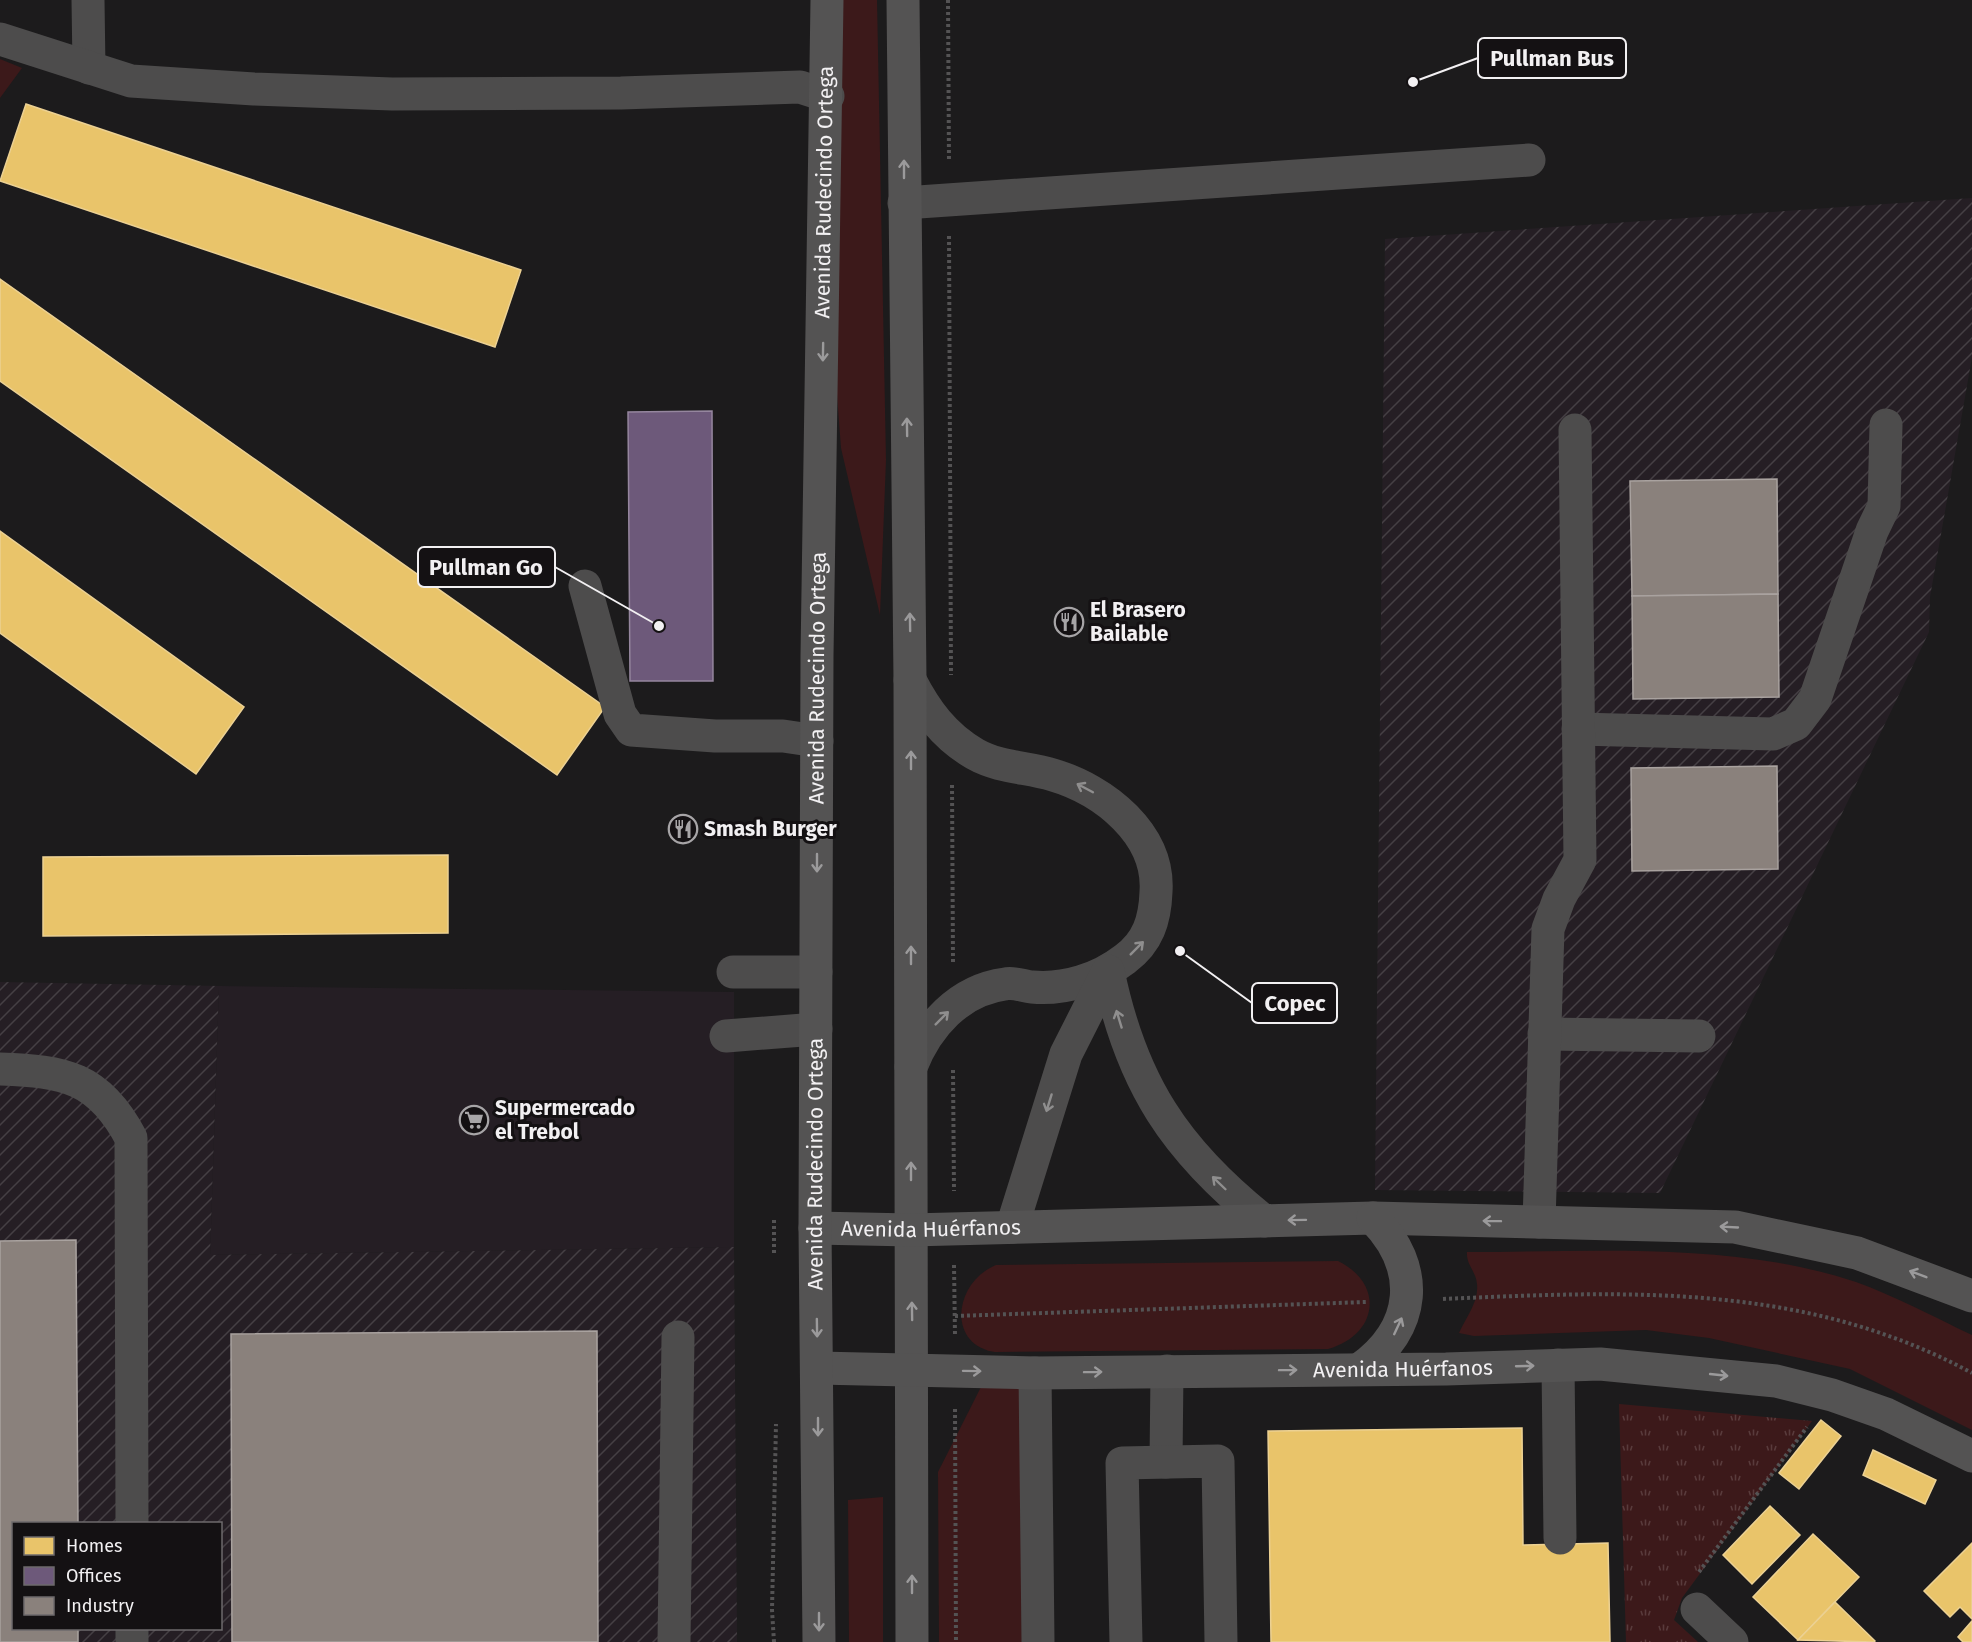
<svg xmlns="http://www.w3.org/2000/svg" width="1972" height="1642" font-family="'Fira Sans',sans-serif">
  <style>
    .built { fill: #251e24 }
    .industrial { fill: url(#industrial-furrows); fill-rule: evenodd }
    .grass { fill: #3c191a }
    .park { fill: url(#park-tufts) }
    .homes { fill: #e9c46a; stroke: #ecd193; stroke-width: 1.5 }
    .offices { fill: #6d597a; stroke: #95869e; stroke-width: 1.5 }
    .industry { fill: #8a817c; stroke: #a9a29f; stroke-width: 1.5 }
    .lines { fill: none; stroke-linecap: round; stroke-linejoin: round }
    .path { stroke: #545354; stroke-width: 4; stroke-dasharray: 3 3; stroke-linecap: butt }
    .minor { stroke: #4d4c4c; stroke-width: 33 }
    .major { stroke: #545353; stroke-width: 33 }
    .oneway { stroke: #9b9a9b }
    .oneway2 { stroke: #8f8e8e }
    .labels { text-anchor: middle; stroke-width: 6; stroke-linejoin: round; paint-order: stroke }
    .street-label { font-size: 21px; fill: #f2f0f2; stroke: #141113 }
    .poi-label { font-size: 21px; font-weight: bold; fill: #f2f0f2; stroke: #141113; text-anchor: start }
    .leader { fill: none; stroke: #f2f0f2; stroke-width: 2 }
    .callout-dot { fill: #f2f0f2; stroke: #141113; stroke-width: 2 }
    .callout { fill: #141113; stroke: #f2f0f2; stroke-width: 2 }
    .callout-label { font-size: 22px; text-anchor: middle; font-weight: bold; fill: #f2f0f2 }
  </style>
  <defs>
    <pattern id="industrial-furrows" width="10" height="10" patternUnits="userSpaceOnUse" patternTransform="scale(1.5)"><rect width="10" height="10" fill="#251e24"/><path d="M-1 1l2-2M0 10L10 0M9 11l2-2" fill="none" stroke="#453f44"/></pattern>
    <pattern id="park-tufts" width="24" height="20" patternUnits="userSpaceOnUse" patternTransform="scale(1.5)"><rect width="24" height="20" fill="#3c191a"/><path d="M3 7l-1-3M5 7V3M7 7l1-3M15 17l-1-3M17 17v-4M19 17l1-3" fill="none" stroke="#593b3c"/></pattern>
  </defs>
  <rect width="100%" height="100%" fill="#1c1b1c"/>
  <!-- built -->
  <path class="built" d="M219,986L734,992V1247L210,1255Z"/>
  <!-- industrial -->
  <g class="industrial">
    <path d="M1972,198V357L1930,597L1929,632L1660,1193L1375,1190L1385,239Z"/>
    <path d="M0,982L219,986L210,1255L734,1247L737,1642H0ZM14,1524H220V1628H14Z"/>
  </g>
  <!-- grass -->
  <g class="grass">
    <path d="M840,0H877L886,460L880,615L841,448L837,395Z"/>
    <path d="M0,59L22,68L0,98Z"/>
    <path d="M1467,1252C1595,1252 1733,1241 1856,1282C1895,1296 1934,1317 1972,1335V1430L1850,1369L1709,1338L1646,1330L1474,1336L1459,1333C1466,1317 1479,1302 1477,1284C1476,1271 1466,1265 1467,1252Z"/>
    <path d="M1338,1261C1385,1284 1378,1335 1328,1349L995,1352C947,1345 953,1283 996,1265Z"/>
    <path d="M982,1385L1020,1388L1022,1642H939L938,1472Z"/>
    <path d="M883,1497V1642H849L848,1500Z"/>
  </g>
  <!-- park -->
  <path class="park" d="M1619,1404L1812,1421L1682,1598L1674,1620L1698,1642H1626Z"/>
  <!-- homes -->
  <g class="homes">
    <path d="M26,104L521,270L495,347L0,181Z"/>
    <path d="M0,279L605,707L557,775L0,381Z"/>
    <path d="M0,531L244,707L196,774L0,633Z"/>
    <path d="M448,855V933L43,936V857Z"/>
    <path d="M1821,1420L1841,1436L1799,1489L1779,1473Z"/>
    <path d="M1522,1428L1523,1545L1608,1543L1610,1642H1271L1268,1431Z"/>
    <path d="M1873,1450L1936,1480L1925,1504L1863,1475Z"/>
    <path d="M1770,1506L1800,1535L1752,1584L1723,1555Z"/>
    <path d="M1813,1534L1859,1577L1798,1640L1753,1597Z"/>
    <path d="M1972,1543V1619L1960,1607L1950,1617L1924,1591Z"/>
    <path d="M1835,1602L1875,1641L1874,1642L1798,1640Z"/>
    <path d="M1972,1621V1642H1963L1958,1637Z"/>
  </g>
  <!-- offices -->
  <path class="offices" d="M712,411L713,681H630L628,412Z"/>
  <!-- industry -->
  <g class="industry">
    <path d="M1777,479L1778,594L1632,596L1630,481Z"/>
    <path d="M1778,594L1779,697L1633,699L1632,596Z"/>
    <path d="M1777,766L1778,869L1632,871L1631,768Z"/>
    <path d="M76,1240L78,1524H14V1628H78V1642H0V1241Z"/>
    <path d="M597,1331L598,1642H232L231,1334Z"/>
  </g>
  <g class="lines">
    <!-- path -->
    <g class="path">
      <path d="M948,0L949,162"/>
      <path d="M949,236L951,675"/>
      <path d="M952,785L953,963"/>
      <path d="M953,1070L954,1191"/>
      <path d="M774,1220V1254"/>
      <path d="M954,1265L955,1335"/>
      <path d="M1443,1299C1627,1291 1804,1282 1972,1373"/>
      <path d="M955,1316L1366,1302"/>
      <path d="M955,1409L956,1642"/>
      <path d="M1699,1572L1807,1427"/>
      <path d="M774,1642L772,1610L776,1424"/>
    </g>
    <!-- minor -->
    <g class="minor">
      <path d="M88,0L89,68"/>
      <path d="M0,39L131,81L254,89L392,94L621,93L800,87L828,96"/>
      <path d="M904,203L1529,160"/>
      <path d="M585,586L620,714L631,730L715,736H783L817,741"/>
      <path d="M910,680C926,711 944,736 975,754C1000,768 1027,767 1053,775C1104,790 1160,834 1156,892C1155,920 1148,942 1125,959C1099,979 1065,990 1032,987C1023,986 1014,982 1005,984C959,990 927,1026 911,1067"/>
      <path d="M1578,729L1773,734L1796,724L1815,699L1872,531L1884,506L1886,425"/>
      <path d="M733,972H816"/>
      <path d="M1544,1034L1699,1036"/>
      <path d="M726,1036L816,1029"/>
      <path d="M0,1069C64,1071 99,1077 131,1138L132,1524"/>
      <path d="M1539,1222L1548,929L1559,899L1580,860L1575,430"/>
      <path d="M1012,1227L1066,1054L1108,971C1131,1083 1175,1150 1264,1221"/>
      <path d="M1558,1365L1560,1538"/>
      <path d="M1035,1373L1038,1642"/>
      <path d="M1166,1462L1167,1371"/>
      <path d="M1697,1609L1732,1642"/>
      <path d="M132,1628V1642"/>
      <path d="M674,1642L678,1337"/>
      <path d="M1126,1642L1122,1463L1218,1461L1221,1642"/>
    </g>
    <!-- major -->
    <g class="major">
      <path d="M903,0L910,680L912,1642"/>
      <path id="s1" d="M815,1228L911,1230L1373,1218L1735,1227L1857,1253L1972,1296"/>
      <path id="s2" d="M818,1368L1035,1373L1446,1369L1600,1364L1776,1381L1832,1395L1886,1414L1972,1456"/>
      <path d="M1360,1369C1417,1328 1422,1268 1373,1218"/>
      <path id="s3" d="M819,1642L815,1228L817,656L827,0"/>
    </g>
  </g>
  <!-- one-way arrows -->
  <defs><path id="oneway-shaft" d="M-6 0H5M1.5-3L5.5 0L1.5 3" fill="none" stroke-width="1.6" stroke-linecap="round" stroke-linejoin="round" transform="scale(1.5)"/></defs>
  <g class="oneway">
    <use href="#oneway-shaft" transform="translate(904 169) rotate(-90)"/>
    <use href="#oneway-shaft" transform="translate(823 352) rotate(91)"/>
    <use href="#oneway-shaft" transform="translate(907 427) rotate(-91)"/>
    <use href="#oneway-shaft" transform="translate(910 622) rotate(-91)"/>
    <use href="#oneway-shaft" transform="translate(911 760) rotate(-90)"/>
    <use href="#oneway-shaft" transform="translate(817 863) rotate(90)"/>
    <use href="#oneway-shaft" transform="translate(911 955) rotate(-90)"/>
    <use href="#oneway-shaft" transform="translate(911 1171) rotate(-90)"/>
    <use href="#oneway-shaft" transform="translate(1297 1220) rotate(179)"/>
    <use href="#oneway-shaft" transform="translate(1492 1221) rotate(-179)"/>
    <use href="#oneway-shaft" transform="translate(1729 1227) rotate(-177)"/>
    <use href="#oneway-shaft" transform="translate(1918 1274) rotate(-159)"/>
    <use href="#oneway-shaft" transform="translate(912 1311) rotate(-91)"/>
    <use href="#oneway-shaft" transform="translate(1398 1326) rotate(-65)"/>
    <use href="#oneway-shaft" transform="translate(817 1328) rotate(89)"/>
    <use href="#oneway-shaft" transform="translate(1525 1366) rotate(-2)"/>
    <use href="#oneway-shaft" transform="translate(1288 1370) rotate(-1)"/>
    <use href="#oneway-shaft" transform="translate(972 1371) rotate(1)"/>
    <use href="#oneway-shaft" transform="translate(1093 1372) rotate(-1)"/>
    <use href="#oneway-shaft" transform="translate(1719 1375) rotate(6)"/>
    <use href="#oneway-shaft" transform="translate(818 1427) rotate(90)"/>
    <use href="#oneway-shaft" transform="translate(912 1584) rotate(-90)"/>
    <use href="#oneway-shaft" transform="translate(819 1622) rotate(90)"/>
  </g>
  <g class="oneway2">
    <use href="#oneway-shaft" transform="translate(1085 788) rotate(-152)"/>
    <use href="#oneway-shaft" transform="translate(1137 948) rotate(-45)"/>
    <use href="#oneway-shaft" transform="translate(942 1018) rotate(-45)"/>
    <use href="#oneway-shaft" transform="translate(1119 1019) rotate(-107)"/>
    <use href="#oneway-shaft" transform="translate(1049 1103) rotate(107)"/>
    <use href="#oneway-shaft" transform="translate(1219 1183) rotate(-136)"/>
  </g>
  <!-- icons -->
  <defs>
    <g id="restaurant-ring" transform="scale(1.5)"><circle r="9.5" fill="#141113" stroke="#a7a5a7" stroke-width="1.5"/><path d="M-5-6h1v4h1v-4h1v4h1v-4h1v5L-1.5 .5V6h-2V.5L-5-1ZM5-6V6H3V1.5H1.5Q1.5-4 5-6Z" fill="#a7a5a7"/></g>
    <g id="supermarket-ring" transform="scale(1.5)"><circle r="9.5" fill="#141113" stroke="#a7a5a7" stroke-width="1.5"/><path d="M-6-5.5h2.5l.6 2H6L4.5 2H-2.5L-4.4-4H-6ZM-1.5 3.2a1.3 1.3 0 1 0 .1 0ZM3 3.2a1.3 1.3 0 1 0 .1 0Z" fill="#a7a5a7"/></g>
  </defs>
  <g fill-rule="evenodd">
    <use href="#restaurant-ring" x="1069" y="622"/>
    <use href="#restaurant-ring" x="683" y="829"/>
    <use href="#supermarket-ring" x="474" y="1120"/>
  </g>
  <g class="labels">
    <!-- street labels -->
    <g class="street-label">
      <text dy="7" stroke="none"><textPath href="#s3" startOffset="1450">Avenida Rudecindo Ortega</textPath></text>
      <text dy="7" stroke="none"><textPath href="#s3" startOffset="964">Avenida Rudecindo Ortega</textPath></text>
      <text dy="7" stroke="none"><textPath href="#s3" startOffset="478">Avenida Rudecindo Ortega</textPath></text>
      <text dy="7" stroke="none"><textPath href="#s1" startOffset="116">Avenida Huérfanos</textPath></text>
      <text dy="7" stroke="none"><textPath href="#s2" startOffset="585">Avenida Huérfanos</textPath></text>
    </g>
    <!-- poi labels -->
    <g class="poi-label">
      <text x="1090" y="617">El Brasero<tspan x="1090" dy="24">Bailable</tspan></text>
      <text x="704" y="836">Smash Burger</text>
      <text x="495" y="1115">Supermercado<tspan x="495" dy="24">el Trebol</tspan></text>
    </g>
  </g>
  <!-- callouts -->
  <path class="leader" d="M1413 82L1478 58M659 626L555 567M1180 951L1252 1003"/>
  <g class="callout-dot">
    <circle cx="1413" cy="82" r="6"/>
    <circle cx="659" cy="626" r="6"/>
    <circle cx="1180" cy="951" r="6"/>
  </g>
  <g class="callout">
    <rect x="1478" y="38" width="148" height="40" rx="6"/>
    <rect x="418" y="547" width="137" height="40" rx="6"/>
    <rect x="1252" y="983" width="85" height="40" rx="6"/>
  </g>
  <g class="callout-label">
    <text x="1552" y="66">Pullman Bus</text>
    <text x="486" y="575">Pullman Go</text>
    <text x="1295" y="1011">Copec</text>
  </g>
  <!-- legend -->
  <rect x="12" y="1522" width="210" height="108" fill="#141113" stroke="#6d6a6c" stroke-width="1.5"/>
  <rect x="24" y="1537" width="30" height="18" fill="#e9c46a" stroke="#6d6a6c" stroke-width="1.5"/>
  <text x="66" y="1552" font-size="18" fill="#f2f0f2">Homes</text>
  <rect x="24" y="1567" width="30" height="18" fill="#6d597a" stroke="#6d6a6c" stroke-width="1.5"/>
  <text x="66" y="1582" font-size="18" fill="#f2f0f2">Offices</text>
  <rect x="24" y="1597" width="30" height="18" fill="#8a817c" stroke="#6d6a6c" stroke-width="1.5"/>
  <text x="66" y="1612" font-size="18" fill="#f2f0f2">Industry</text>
</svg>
